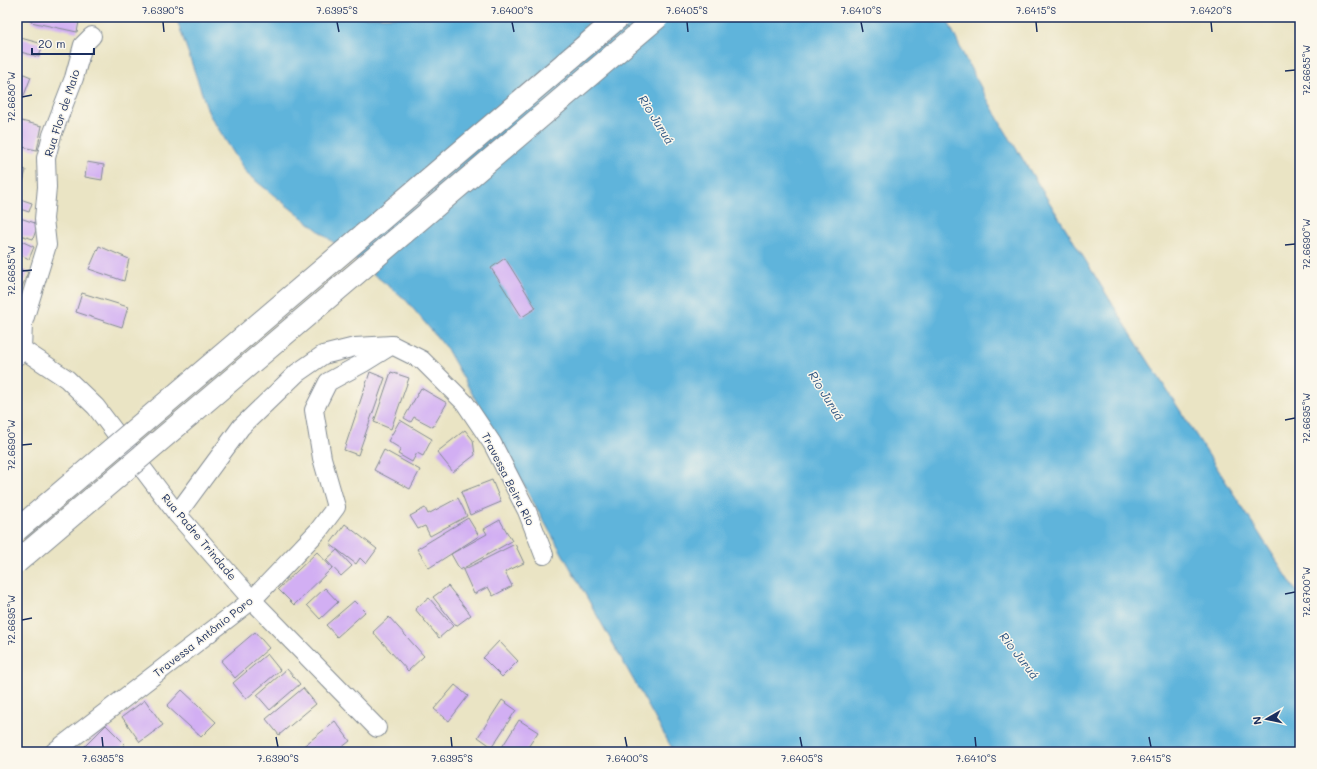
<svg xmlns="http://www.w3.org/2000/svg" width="1317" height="769" font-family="Mali,sans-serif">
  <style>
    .water { fill: #5eb4db; stroke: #3c729c }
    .building { fill: #d2aff3 }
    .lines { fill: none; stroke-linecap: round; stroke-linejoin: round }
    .street-casing { stroke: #828a91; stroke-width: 20 }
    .street { stroke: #fff; stroke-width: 18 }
    .primary-bridge-casing { stroke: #828a91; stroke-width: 24; stroke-linecap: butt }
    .primary-bridge { stroke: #fff; stroke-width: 22 }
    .ticks { fill: none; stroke: #1b2f5e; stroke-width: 1.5 }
    .labels { text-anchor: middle; stroke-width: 3; stroke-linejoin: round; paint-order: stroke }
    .street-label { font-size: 11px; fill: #1b2f5e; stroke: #fbf7ec }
    .water-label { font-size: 12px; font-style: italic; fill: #2f5784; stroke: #fbf7ec }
    .neatline { fill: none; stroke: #1b2f5e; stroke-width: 1.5 }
    .ticks-label { font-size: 10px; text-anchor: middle; fill: #1b2f5e }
  </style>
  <rect width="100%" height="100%" fill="#fbf7ec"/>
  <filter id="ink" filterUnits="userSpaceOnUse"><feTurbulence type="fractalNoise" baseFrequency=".025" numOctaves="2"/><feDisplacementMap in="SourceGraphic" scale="8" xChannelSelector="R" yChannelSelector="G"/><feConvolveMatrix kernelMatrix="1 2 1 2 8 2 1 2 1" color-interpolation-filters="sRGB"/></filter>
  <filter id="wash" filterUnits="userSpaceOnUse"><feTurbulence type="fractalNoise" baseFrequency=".012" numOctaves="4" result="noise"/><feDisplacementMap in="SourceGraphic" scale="16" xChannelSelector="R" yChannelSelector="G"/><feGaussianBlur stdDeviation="0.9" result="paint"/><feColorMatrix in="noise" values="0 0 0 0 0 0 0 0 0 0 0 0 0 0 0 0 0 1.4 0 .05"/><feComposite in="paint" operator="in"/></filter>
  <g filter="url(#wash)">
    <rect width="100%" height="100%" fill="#eae4c4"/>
    <!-- water -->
    <path class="water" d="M176,17H946L966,60L1001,124L1136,342L1300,597V752H674L447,349L405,299L247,174L209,114Z"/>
    <g id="blocks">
      <!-- building -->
      <g class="building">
        <path d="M32,17H80L77,32L31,22Z"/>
        <path d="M17,37L43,44L39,57L17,51Z"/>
        <path d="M17,71L31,77L23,98L17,96Z"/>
        <path d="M17,120L42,126L37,150L17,146Z"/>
        <path d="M87,162L104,165L102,180L85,177Z"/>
        <path d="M17,167L26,170L21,190L17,189Z"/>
        <path d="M17,198L32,203L29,212L17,208Z"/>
        <path d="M17,217L38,224L33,239L17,234Z"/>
        <path d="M17,239L34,247L29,259L17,253Z"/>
        <path d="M99,246L129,259L124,281L89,269Z"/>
        <path d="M505,258L536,308L522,317L491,268Z"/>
        <path d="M17,268L28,272L20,292L17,291Z"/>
        <path d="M82,293L128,307L122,327L76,312Z"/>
        <path d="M370,372L385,378L358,455L344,450Z"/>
        <path d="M391,372L409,378L391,429L374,422Z"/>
        <path d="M421,388L447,403L433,427L414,417L411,422L404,418Z"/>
        <path d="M400,420L432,439L423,456L417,453L412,462L398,454L401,449L388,441Z"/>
        <path d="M465,430L473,440L475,455L453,472L437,452Z"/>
        <path d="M384,450L420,470L410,489L374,470Z"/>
        <path d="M492,480L501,502L470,515L461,492Z"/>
        <path d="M458,498L467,516L430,536L425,526L418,529L410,516L425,508L428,514Z"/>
        <path d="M468,518L479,536L429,568L417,549Z"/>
        <path d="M500,520L512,541L460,570L451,554L487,534L484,529Z"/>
        <path d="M345,524L377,549L366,564L360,558L356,564L330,544Z"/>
        <path d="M515,544L524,563L505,572L512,586L493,596L488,587L474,594L463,570Z"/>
        <path d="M337,550L352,566L341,576L326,560Z"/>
        <path d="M317,552L332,568L294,605L278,589Z"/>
        <path d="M448,586L471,615L456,626L433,597Z"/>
        <path d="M325,588L338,602L320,619L307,605Z"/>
        <path d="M429,598L453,626L439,638L415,609Z"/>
        <path d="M354,601L365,612L337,637L326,625Z"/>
        <path d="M389,617L424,656L408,671L373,632Z"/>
        <path d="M255,632L269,648L235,678L221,661Z"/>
        <path d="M499,641L518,661L502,677L483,658Z"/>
        <path d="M267,654L280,670L246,699L233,683Z"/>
        <path d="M287,669L300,684L270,710L257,695Z"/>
        <path d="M455,685L468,696L449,721L434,709Z"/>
        <path d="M303,688L316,704L279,735L266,719Z"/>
        <path d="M182,690L216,722L201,737L167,706Z"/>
        <path d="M145,700L163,725L140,742L122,717Z"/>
        <path d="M502,700L516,710L492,747L478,737Z"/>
        <path d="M519,720L538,732L525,752H499Z"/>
        <path d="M335,721L350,741L336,752H296Z"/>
        <path d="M106,725L125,744L117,752H79Z"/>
      </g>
    </g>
  </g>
  <g filter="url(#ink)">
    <use href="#blocks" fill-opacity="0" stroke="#828a91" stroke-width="1"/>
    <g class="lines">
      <!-- street casing -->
      <g class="street-casing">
        <g id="street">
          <path d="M22,349L67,379L96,407L177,514L252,600L377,728"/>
          <path d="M17,356L22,349L23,323L47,245L44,219L47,187L46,158L52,135L74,78L83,45L92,36"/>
          <path d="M177,514L241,427L297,373L323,355L355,347L392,345L422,360L465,403L492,443L527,511L544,555"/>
          <path d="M54,752L252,600L318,531L336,507L322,458L314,410L328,382L363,363L392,345"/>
        </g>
      </g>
      <!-- street -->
      <use href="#street" class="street"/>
      <!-- primary-bridge casing -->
      <g class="primary-bridge-casing">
        <g id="primary-bridge">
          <path d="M17,530L619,17"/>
          <path d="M17,562L658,17"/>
        </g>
      </g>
      <!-- primary-bridge -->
      <use href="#primary-bridge" class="primary-bridge"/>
    </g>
  </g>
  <!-- ticks -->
  <path class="ticks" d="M163,22L164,32M337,22L339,32M512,22L514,32M687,22L688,32M861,22L863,32M1036,22L1037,32M1211,22L1212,32M1285,71L1295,70M22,97L32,95M1285,245L1295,244M22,271L32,270M1285,420L1295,418M22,445L32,444M1285,594L1295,592M22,620L32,618M102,737L103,747M276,737L278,747M451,737L452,747M625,737L627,747M800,737L802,747M975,737L976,747M1149,737L1151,747"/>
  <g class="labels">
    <!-- street labels -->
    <g class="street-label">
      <text transform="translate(62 113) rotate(-72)" y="4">Rua Flor de Maio</text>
      <text transform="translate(508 479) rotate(63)" y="4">Travessa Beira Rio</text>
      <text transform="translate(199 537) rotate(50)" y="4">Rua Padre Trindade</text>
      <text transform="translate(203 637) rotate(-38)" y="4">Travessa Antônio Poro</text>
    </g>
    <!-- water labels -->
    <g class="water-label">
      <text transform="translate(656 120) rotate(58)" y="4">Rio Juruá</text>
      <text transform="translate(826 396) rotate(58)" y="4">Rio Juruá</text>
      <text transform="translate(1019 656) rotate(52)" y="4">Rio Juruá</text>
    </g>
  </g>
  <!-- margin -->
  <rect width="1317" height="769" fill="none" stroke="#fbf7ec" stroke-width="44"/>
  <!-- north arrow -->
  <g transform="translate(1267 719) rotate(261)" stroke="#fbf7ec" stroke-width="3" paint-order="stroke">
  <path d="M0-3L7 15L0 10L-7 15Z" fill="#1b2f5e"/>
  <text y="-6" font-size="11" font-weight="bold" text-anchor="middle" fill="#1b2f5e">N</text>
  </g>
  <!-- scale -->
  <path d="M32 48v6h62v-6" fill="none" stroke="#1b2f5e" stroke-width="2"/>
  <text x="38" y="48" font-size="12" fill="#1b2f5e" stroke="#fbf7ec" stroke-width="3" paint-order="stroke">20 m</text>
  <rect x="22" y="22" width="1273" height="725" class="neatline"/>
  <g class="ticks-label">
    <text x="163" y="14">7.6390°S</text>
    <text x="337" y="14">7.6395°S</text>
    <text x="512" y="14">7.6400°S</text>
    <text x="687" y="14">7.6405°S</text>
    <text x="861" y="14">7.6410°S</text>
    <text x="1036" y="14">7.6415°S</text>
    <text x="1211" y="14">7.6420°S</text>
    <text transform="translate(1306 70) rotate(-90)" y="4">72.6685°W</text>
    <text transform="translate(11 97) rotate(-90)" y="4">72.6680°W</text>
    <text transform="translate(1306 244) rotate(-90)" y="4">72.6690°W</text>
    <text transform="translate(11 271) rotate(-90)" y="4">72.6685°W</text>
    <text transform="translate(1306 418) rotate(-90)" y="4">72.6695°W</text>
    <text transform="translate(11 445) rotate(-90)" y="4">72.6690°W</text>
    <text transform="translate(1306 592) rotate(-90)" y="4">72.6700°W</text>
    <text transform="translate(11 620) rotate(-90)" y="4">72.6695°W</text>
    <text x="103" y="762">7.6385°S</text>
    <text x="278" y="762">7.6390°S</text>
    <text x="452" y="762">7.6395°S</text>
    <text x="627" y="762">7.6400°S</text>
    <text x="802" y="762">7.6405°S</text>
    <text x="976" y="762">7.6410°S</text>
    <text x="1151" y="762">7.6415°S</text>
  </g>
</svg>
